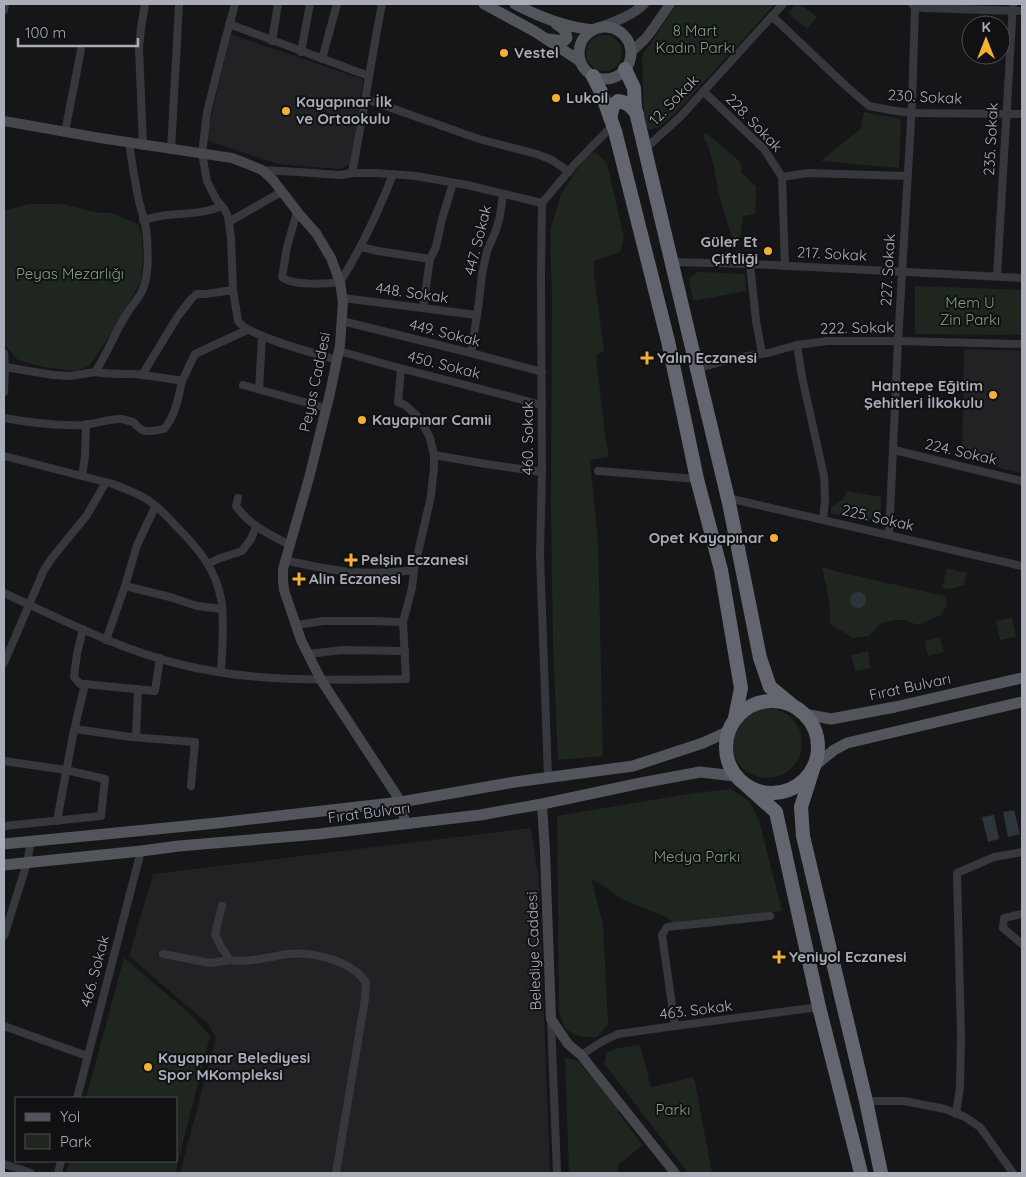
<svg xmlns="http://www.w3.org/2000/svg" width="1026" height="1177" font-family="Quicksand,sans-serif">
  <style>
    .built { fill: #222225 }
    .green { fill: #1e261f }
    .water { fill: #2c353c }
    .lines { fill: none; stroke-linecap: round; stroke-linejoin: round }
    .street { stroke: #37383d; stroke-width: 8 }
    .secondary { stroke: #45474d; stroke-width: 10 }
    .primary { stroke: #53555c; stroke-width: 11 }
    .highway { stroke: #63666e; stroke-width: 14 }
    .poi-dot { fill: #f2b134; stroke: #111113; stroke-width: 2 }
    .labels { text-anchor: middle; stroke-width: 4; stroke-linejoin: round; paint-order: stroke }
    .park-label { font-size: 15px; fill: #7fa381; stroke: #111113 }
    .poi-label { font-size: 15px; font-weight: bold; fill: #a8adb8; stroke: #111113; text-anchor: start }
    .street-label { font-size: 15px; fill: #a8adb8; stroke: #111113 }
  </style>
  <rect width="100%" height="100%" fill="#161618"/>
  <!-- built -->
  <g class="built">
    <path d="M230,34L362,79L363,82L350,164L339,169L278,164L206,140Z"/>
    <path d="M964,349L1022,351V473L1003,469L962,457Z"/>
    <path d="M531,828L539,882L550,1173H180L216,1038L208,1024L129,956L153,874Z"/>
  </g>
  <!-- green -->
  <g class="green">
    <path d="M677,4H775L674,115L659,127L649,130L645,126L644,118L642,56Z"/>
    <path d="M796,4H800L817,17L807,29L788,13Z"/>
    <circle cx="604" cy="53" r="18"/>
    <path d="M864,112L901,119L899,168L821,161L861,128Z"/>
    <path d="M705,132L737,159L742,166L741,172L756,187L755,214L743,216L740,240L734,243C729,228 724,213 720,198C715,178 714,155 703,137Z"/>
    <path d="M595,152L607,163L617,207L624,238L620,252L594,261V275L604,350L596,356L604,427L609,457L590,460L598,542L603,756L558,760L553,645L551,504L552,300L550,230L561,195L586,155Z"/>
    <path d="M30,204H61L99,213H112L139,225L142,238L143,258L141,281L111,334L89,366L76,371L43,367L18,360L4,344V211Z"/>
    <path d="M698,272L745,274L746,291L693,301L689,278Z"/>
    <path d="M915,286L1022,290V335L915,334Z"/>
    <path d="M847,491L881,497L880,524L831,513V507L843,499Z"/>
    <path d="M822,567L839,572L945,596L947,606L941,615L918,625L904,620H893L880,624L869,636L853,638L830,624C831,605 826,586 822,567Z"/>
    <path d="M947,568L967,573L964,585L950,589L942,588Z"/>
    <path d="M1012,618L1016,637L1000,640L996,621Z"/>
    <path d="M940,637L944,652L928,656L925,641Z"/>
    <path d="M868,651L871,668L855,671L851,655Z"/>
    <circle cx="767" cy="743" r="35"/>
    <path d="M731,789L749,801L759,820L782,911L675,924L664,916L624,900L591,878L603,925L608,1024L597,1037C586,1038 570,1036 564,1025C562,1022 561,1017 559,1013L557,816L695,793Z"/>
    <path d="M124,958L187,1011L210,1036L175,1173H66L69,1161H176V1098H86Z"/>
    <path d="M640,1045L651,1087L694,1077L712,1173H688L604,1063L607,1052L618,1048Z"/>
    <path d="M565,1058L577,1060L618,1107V1113L643,1145L618,1165V1173H569Z"/>
  </g>
  <!-- water -->
  <g class="water">
    <circle cx="858" cy="600" r="8"/>
    <path d="M1014,810L1020,834L1008,837L1003,812Z"/>
    <path d="M994,815L999,839L988,842L982,817Z"/>
  </g>
  <g class="lines">
    <!-- street -->
    <g class="street">
      <path d="M235,4L223,48L207,112L202,154L207,181L216,199L225,210L228,217L231,237L233,290L238,321C247,336 317,354 337,360"/>
      <path d="M912,4L915,7L925,8L1022,11"/>
      <path d="M4,10L5,4"/>
      <path d="M772,16L847,87L869,106L890,110L911,113L1022,114"/>
      <path d="M229,24L369,76"/>
      <path d="M272,41L278,4"/>
      <path d="M301,52L310,4"/>
      <path d="M322,59L337,4"/>
      <path d="M703,91L764,149L782,177L785,266"/>
      <path d="M366,99L479,139L537,154L552,160L569,172"/>
      <path d="M65,132L81,50"/>
      <path d="M143,146L139,48L141,28L145,4"/>
      <path d="M645,149L681,116L783,4"/>
      <path d="M171,150L179,4"/>
      <path d="M262,170L298,172L341,175L352,173H377L416,176L467,185L542,203"/>
      <path d="M352,173C363,117 371,60 382,4"/>
      <path d="M782,177L808,173L907,176"/>
      <path d="M297,212L287,247L282,277C292,286 328,284 340,282C362,247 378,213 393,174"/>
      <path d="M143,220C151,218 159,216 167,215C186,213 204,214 222,206"/>
      <path d="M229,222L281,192"/>
      <path d="M361,247L378,251L430,259"/>
      <path d="M671,262L750,264L1022,278"/>
      <path d="M750,264L756,321L762,353"/>
      <path d="M997,276L1013,4"/>
      <path d="M343,298L477,315"/>
      <path d="M423,308L430,259L436,247L442,219L453,183"/>
      <path d="M342,321L471,353L542,372"/>
      <path d="M797,345L802,377L824,476L825,501L823,519"/>
      <path d="M339,351L396,367L542,405"/>
      <path d="M4,353L5,367L4,392"/>
      <path d="M471,353L479,302L482,274L487,251L496,230L500,216L503,194"/>
      <path d="M5,367L53,375L70,376L95,372C108,353 115,331 128,312C133,303 141,297 144,286C149,271 148,246 146,229C144,218 140,207 138,196C134,178 132,161 129,143"/>
      <path d="M697,369L730,359L768,353L797,345L828,341H898L1022,344"/>
      <path d="M95,372C107,374 118,374 131,374C148,375 165,378 182,381L195,354L247,330"/>
      <path d="M142,375L178,316L192,298L197,294H206L233,290"/>
      <path d="M243,385L326,408"/>
      <path d="M259,389L262,337"/>
      <path d="M4,418C31,423 56,426 84,425C97,424 109,418 122,419C125,420 130,421 133,422C136,424 138,428 142,430C149,433 157,430 164,429C176,415 178,398 182,381"/>
      <path d="M894,450L1022,481"/>
      <path d="M434,455L486,464L542,472"/>
      <path d="M4,456L113,484C125,489 137,493 148,500C158,507 168,517 176,526C197,547 216,569 221,599C225,621 222,650 221,672"/>
      <path d="M598,471L697,479"/>
      <path d="M82,476L85,456L86,424"/>
      <path d="M238,498L236,506C249,525 270,535 290,545"/>
      <path d="M728,498L1022,566"/>
      <path d="M889,535L898,341L912,104L915,7"/>
      <path d="M285,560C302,564 319,568 336,570C361,574 389,573 414,570"/>
      <path d="M208,564L218,559L242,551L251,539L256,527"/>
      <path d="M125,586L170,597L197,606L222,609"/>
      <path d="M4,593C61,619 118,649 179,664C253,683 331,680 406,679L403,622L412,588L414,570L431,496L434,467V455L430,438L425,428L417,416L405,405L398,402L401,369"/>
      <path d="M296,625L324,621H369L403,622"/>
      <path d="M106,640L125,586L137,545L155,507"/>
      <path d="M308,654L342,650L405,651"/>
      <path d="M4,663L44,570L52,558L87,515L106,482"/>
      <path d="M85,684L155,691L160,658"/>
      <path d="M75,729L131,737L195,742L191,786"/>
      <path d="M136,737L138,689"/>
      <path d="M4,761L66,770L105,779L101,816L4,826"/>
      <path d="M548,777L540,555L542,472L541,278L542,203L574,165L612,126"/>
      <path d="M57,821L73,735L85,684H80L74,677L77,654L83,629"/>
      <path d="M222,906L215,934L221,947L230,960C250,963 268,957 288,954C309,952 338,958 355,971C359,973 362,978 366,982L365,999L336,1173"/>
      <path d="M1022,914L1004,918L1003,928L1022,944"/>
      <path d="M4,936L27,863L31,841"/>
      <path d="M163,954L210,963L230,960"/>
      <path d="M551,1020L557,1173"/>
      <path d="M4,1026L87,1056"/>
      <path d="M675,1026L662,935L667,927L770,916"/>
      <path d="M581,1055L603,1041L618,1034L675,1026L819,1007"/>
      <path d="M77,1098L141,851"/>
      <path d="M866,1101H904L945,1109L965,1117L980,1127L1013,1173"/>
      <path d="M956,1114L960,1088L961,1037L957,873L994,857L1022,852"/>
      <path d="M4,1164L31,1173"/>
      <path d="M58,1173L61,1161"/>
    </g>
    <!-- secondary -->
    <g class="secondary">
      <path d="M598,28C614,22 632,16 644,4"/>
      <path d="M631,52L645,39L652,30L670,4"/>
      <path d="M4,121L100,138L232,158L245,163L262,170L273,180L300,215L316,233L331,258L340,282L343,302L340,345L330,393L309,478L283,569V581L284,590L301,640L321,680L401,802L405,823"/>
      <path d="M542,804L545,852L551,1019L568,1044L581,1055L675,1173"/>
    </g>
    <!-- primary -->
    <g class="primary">
      <path d="M484,4L534,31L580,61"/>
      <path d="M515,4C539,17 565,27 593,30"/>
      <circle cx="605" cy="53" r="26"/>
      <path d="M548,39L564,41L567,38C566,30 562,28 556,24"/>
      <path d="M804,714L831,719L895,707L1022,678"/>
      <path d="M814,766L834,750L847,743L1022,702"/>
      <path d="M4,844L217,823L401,802L515,782L633,766L703,743L727,732"/>
      <path d="M4,865L141,851L179,846L319,834L480,815L542,804L641,783L700,772L735,776"/>
    </g>
    <!-- highway -->
    <g class="highway">
      <path d="M625,69L634,88L635,108L697,369L729,503L760,658L770,687L792,705"/>
      <path d="M593,76L601,92L615,131L668,341L697,479L721,570L741,688L735,718"/>
      <path d="M610,118L613,106L618,101C627,102 631,106 637,114"/>
      <circle cx="772" cy="747" r="46"/>
      <path d="M814,766L801,807L803,836L866,1101L881,1173"/>
      <path d="M747,786L776,812L819,1007L861,1173"/>
    </g>
  </g>
  <!-- markers -->
  <g class="poi-dot">
    <circle cx="504" cy="53" r="5"/>
    <circle cx="556" cy="98" r="5"/>
    <circle cx="286" cy="111" r="5"/>
    <circle cx="768" cy="251" r="5"/>
    <path d="M644.5 350.5h5v5h5v5h-5v5h-5v-5h-5v-5h5z"/>
    <circle cx="993" cy="395" r="5"/>
    <circle cx="362" cy="420" r="5"/>
    <circle cx="774" cy="538" r="5"/>
    <path d="M348.5 552.5h5v5h5v5h-5v5h-5v-5h-5v-5h5z"/>
    <path d="M296.5 571.5h5v5h5v5h-5v5h-5v-5h-5v-5h5z"/>
    <path d="M776.5 949.5h5v5h5v5h-5v5h-5v-5h-5v-5h5z"/>
    <circle cx="148" cy="1067" r="5"/>
  </g>
  <g class="labels">
    <!-- park labels -->
    <g class="park-label">
      <text x="695" y="36">8 Mart<tspan x="695" dy="17">Kadın Parkı</tspan></text>
      <text x="70" y="279">Peyas Mezarlığı</text>
      <text x="970" y="308">Mem U<tspan x="970" dy="17">Zin Parkı</tspan></text>
      <text x="697" y="862">Medya Parkı</text>
      <text x="673" y="1115">Parkı</text>
    </g>
    <!-- poi labels -->
    <g class="poi-label">
      <text x="514" y="58">Vestel</text>
      <text x="566" y="103">Lukoil</text>
      <text x="296" y="107">Kayapınar İlk<tspan x="296" dy="17">ve Ortaokulu</tspan></text>
      <text x="758" y="247" text-anchor="end">Güler Et<tspan x="758" dy="17">Çiftliği</tspan></text>
      <text x="657" y="363">Yalın Eczanesi</text>
      <text x="983" y="391" text-anchor="end">Hantepe Eğitim<tspan x="983" dy="17">Şehitleri İlkokulu</tspan></text>
      <text x="372" y="425">Kayapınar Camii</text>
      <text x="764" y="543" text-anchor="end">Opet Kayapınar</text>
      <text x="361" y="565">Pelşin Eczanesi</text>
      <text x="309" y="584">Alin Eczanesi</text>
      <text x="789" y="962">Yeniyol Eczanesi</text>
      <text x="158" y="1063">Kayapınar Belediyesi<tspan x="158" dy="17">Spor MKompleksi</tspan></text>
    </g>
    <!-- street labels -->
    <g class="street-label">
      <text transform="translate(925 97) rotate(3)" y="5">230. Sokak</text>
      <text transform="translate(674 100) rotate(-46)" y="5">12. Sokak</text>
      <text transform="translate(754 123) rotate(46)" y="5">228. Sokak</text>
      <text transform="translate(991 139) rotate(-87)" y="5">235. Sokak</text>
      <text transform="translate(478 240) rotate(-76)" y="5">447. Sokak</text>
      <text transform="translate(832 254) rotate(3)" y="5">217. Sokak</text>
      <text transform="translate(888 270) rotate(-87)" y="5">227. Sokak</text>
      <text transform="translate(412 293) rotate(8)" y="5">448. Sokak</text>
      <text transform="translate(857 328) rotate(-1)" y="5">222. Sokak</text>
      <text transform="translate(445 333) rotate(14)" y="5">449. Sokak</text>
      <text transform="translate(444 365) rotate(14)" y="5">450. Sokak</text>
      <text transform="translate(315 382) rotate(-78)" y="5">Peyas Caddesi</text>
      <text transform="translate(528 438) rotate(-90)" y="5">460. Sokak</text>
      <text transform="translate(961 452) rotate(13)" y="5">224. Sokak</text>
      <text transform="translate(878 518) rotate(13)" y="5">225. Sokak</text>
      <text transform="translate(910 687) rotate(-12)" y="5">Fırat Bulvarı</text>
      <text transform="translate(369 813) rotate(-7)" y="5">Fırat Bulvarı</text>
      <text transform="translate(534 951) rotate(-92)" y="5">Belediye Caddesi</text>
      <text transform="translate(95 971) rotate(-75)" y="5">466. Sokak</text>
      <text transform="translate(696 1010) rotate(-7)" y="5">463. Sokak</text>
    </g>
  </g>
  <!-- border -->
  <rect width="1026" height="1177" fill="none" stroke="#a8adb8" stroke-width="10"/>
  <!-- legend -->
  <rect x="15" y="1097" width="162" height="65" fill="#111113" stroke="#4d4f55"/>
  <rect x="25" y="1113" width="25" height="8" fill="#53555c" stroke="#4d4f55"/>
  <text x="60" y="1122" font-size="15" fill="#a8adb8">Yol</text>
  <rect x="25" y="1134" width="25" height="15" fill="#1e261f" stroke="#4d4f55"/>
  <text x="60" y="1147" font-size="15" fill="#a8adb8">Park</text>
  <!-- north arrow -->
  <g transform="translate(986 40)"><circle r="24" fill="#111113" stroke="#4d4f55"/>
  <path d="M0-4L9 19L0 12L-9 19Z" fill="#f2b134"/>
  <text y="-8" font-size="14" font-weight="bold" text-anchor="middle" fill="#a8adb8">K</text>
  </g>
  <!-- scale -->
  <path d="M18 38v8h120v-8" fill="none" stroke="#a8adb8" stroke-width="2.5"/>
  <text x="25" y="38" font-size="15" fill="#a8adb8" stroke="#111113" stroke-width="4" paint-order="stroke">100 m</text>
</svg>
